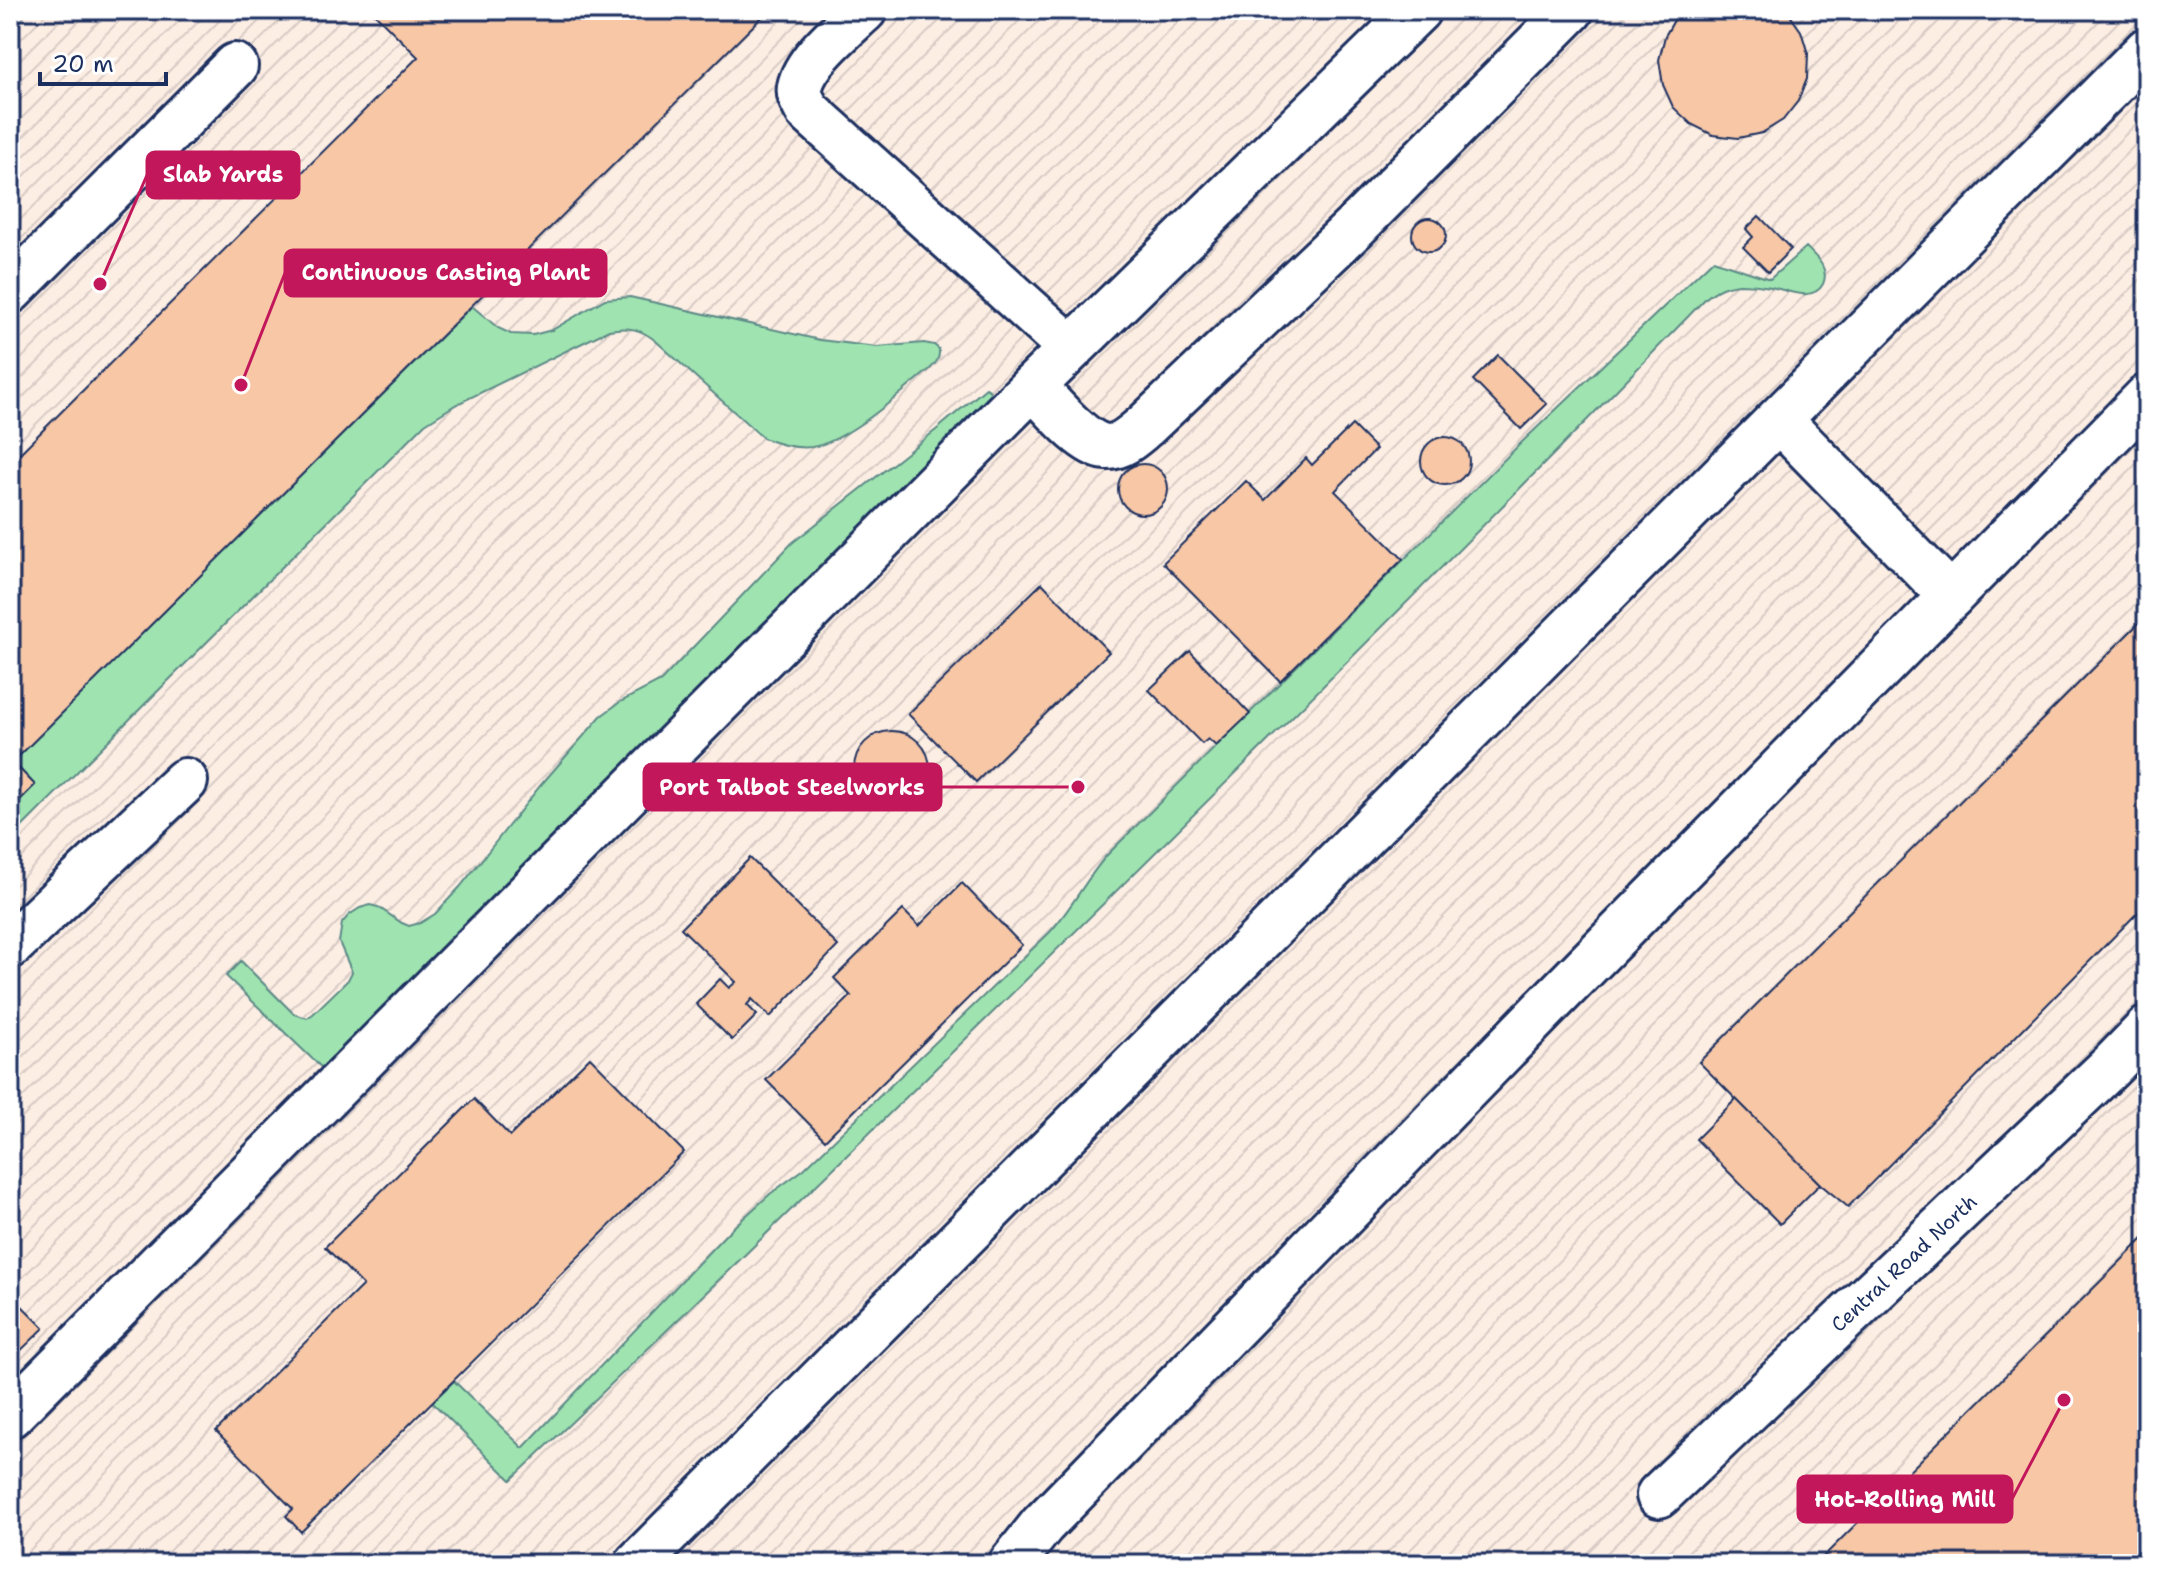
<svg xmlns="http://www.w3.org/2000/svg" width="2157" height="1574" font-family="'Shantell Sans',sans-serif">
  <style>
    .industrial { fill: url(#industrial-furrows) }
    .grass { fill: #9fe4b0; stroke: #5d8a87; stroke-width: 2 }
    .building { fill: #f7c7a6; stroke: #1b2f5e; stroke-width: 2 }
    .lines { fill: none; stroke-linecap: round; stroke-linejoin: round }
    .minor-casing { stroke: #1b2f5e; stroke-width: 50 }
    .minor { stroke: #fff; stroke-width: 44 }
    .labels { text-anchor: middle; stroke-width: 6; stroke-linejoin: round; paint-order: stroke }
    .street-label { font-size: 20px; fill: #1b2f5e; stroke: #fff }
    .leader { fill: none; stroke: #c2185b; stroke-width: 3 }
    .callout-dot { fill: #c2185b; stroke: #fff; stroke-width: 3 }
    .callout { fill: #c2185b; stroke: #c2185b; stroke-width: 3 }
    .callout-label { font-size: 22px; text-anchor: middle; font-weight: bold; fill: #fff }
  </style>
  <defs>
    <pattern id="industrial-furrows" width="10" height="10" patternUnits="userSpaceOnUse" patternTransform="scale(2)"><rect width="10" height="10" fill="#fdeee4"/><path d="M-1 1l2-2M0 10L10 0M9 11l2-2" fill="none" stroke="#d8ccc6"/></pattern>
  </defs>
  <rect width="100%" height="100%" fill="#fff"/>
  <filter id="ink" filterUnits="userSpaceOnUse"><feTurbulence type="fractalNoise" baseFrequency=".0125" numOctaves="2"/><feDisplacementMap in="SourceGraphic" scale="16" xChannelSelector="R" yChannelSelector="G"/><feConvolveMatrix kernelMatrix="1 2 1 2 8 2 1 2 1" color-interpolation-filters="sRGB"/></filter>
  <g filter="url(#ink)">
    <!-- industrial -->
    <rect class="industrial" x="10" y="10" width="2137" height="1554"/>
    <!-- grass -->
    <g class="grass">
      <path d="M1806,247C1816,257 1830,268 1823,284C1813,303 1786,290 1771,287C1761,285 1750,284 1740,284C1726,285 1717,289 1706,298C1469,543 1227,783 984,1021C827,1175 670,1329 511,1480L432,1402L454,1381L523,1448L727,1233L770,1194L804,1169L1050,932C1072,908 1086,879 1107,855L1522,442L1713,260L1770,279Z"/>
      <path d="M630,297L820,340L877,347L924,343L934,345L939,349C940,359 936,363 929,370C900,393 849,441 812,447C796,449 778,444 763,438L657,342C642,329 628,326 609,330L455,405L425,424L10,839V810L35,785L13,762L472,306L498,328L511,334L533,335L552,330L605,299Z"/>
      <path d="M986,388C992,391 992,396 991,402L325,1071L226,976L241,961L294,1014L307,1018L313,1014L348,980L352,972L339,942L342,923L349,915L360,908L370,905L378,907L402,923L409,926L420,923L435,914L460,887L540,786L601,716L620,702L661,681L792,543L936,430Z"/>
    </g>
    <!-- building -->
    <g class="building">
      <path d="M371,10H769L13,762L35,785L10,810V463L418,57Z"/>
      <path d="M1683,10L1787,11L1801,31L1808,54L1807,79L1798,101L1783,120L1762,133L1738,138L1713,135L1691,124L1673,107L1663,85L1659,60L1665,36L1677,15Z"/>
      <path d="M1759,216L1791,249L1768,272L1743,247L1753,237L1746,229Z"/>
      <circle cx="1429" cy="235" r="17"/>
      <path d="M1498,355L1547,404L1521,429L1473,380Z"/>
      <path d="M1352,425L1376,449L1335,491L1403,559L1280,681L1163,563L1246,481L1265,500L1306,458L1312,465Z"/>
      <circle cx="1445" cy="461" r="24"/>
      <circle cx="1143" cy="489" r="25"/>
      <path d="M1042,583L1109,652L976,782L908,714Z"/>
      <path d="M2147,615V903L1848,1207L1820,1184L1699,1062Z"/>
      <path d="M1190,651L1250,714L1216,746L1208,739L1202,744L1149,690Z"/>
      <circle cx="892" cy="769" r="38"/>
      <path d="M750,858L838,946L770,1017L752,999L747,1005L757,1015L732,1040L696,1004L720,979L729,988L736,982L681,928Z"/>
      <path d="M962,883L1022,945L825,1140L766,1080L851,996L834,978L903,910L919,926Z"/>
      <path d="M590,1057L684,1152L301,1532L286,1516L293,1509L216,1431L363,1285L325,1247L474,1099L510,1136Z"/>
      <path d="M1736,1099L1820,1184L1780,1224L1696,1139Z"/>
      <path d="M2147,1235V1564H1816Z"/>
      <path d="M10,1294L44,1328L10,1361Z"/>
    </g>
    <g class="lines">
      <!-- minor casing -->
      <g class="minor-casing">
        <g id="minor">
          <path d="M864,10C844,29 805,60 800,87C798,96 804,103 807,110L1071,348"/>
          <path d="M10,291L235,66"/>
          <path d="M1033,386C1050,403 1082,444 1106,447C1121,448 1134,435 1145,426L1354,228L1571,10"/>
          <path d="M1779,420L1951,596"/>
          <path d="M10,946L185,781"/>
          <path d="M10,1415L1033,386L1418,10"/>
          <path d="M1659,1495L2110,1067L2147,1029"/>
          <path d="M637,1564L2147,50"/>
          <path d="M1011,1564L1042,1525L1543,1010L2147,397"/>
        </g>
      </g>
      <!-- minor -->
      <use href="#minor" class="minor"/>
    </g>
  </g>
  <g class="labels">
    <!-- street labels -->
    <g class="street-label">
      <text transform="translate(1904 1263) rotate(-43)" y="7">Central Road North</text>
    </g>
  </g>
  <!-- callouts -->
  <path class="leader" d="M100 284L147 175M241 385L285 273M1078 787L941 787M2064 1400L2012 1499"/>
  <g class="callout-dot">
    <circle cx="100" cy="284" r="8"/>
    <circle cx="241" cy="385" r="8"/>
    <circle cx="1078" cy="787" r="8"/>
    <circle cx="2064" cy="1400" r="8"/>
  </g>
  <g class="callout">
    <rect x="147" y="152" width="152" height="46" rx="8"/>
    <rect x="285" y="250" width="321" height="46" rx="8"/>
    <rect x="644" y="764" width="297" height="46" rx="8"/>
    <rect x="1798" y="1476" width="214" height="46" rx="8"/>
  </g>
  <g class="callout-label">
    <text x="223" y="182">Slab Yards</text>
    <text x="446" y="280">Continuous Casting Plant</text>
    <text x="792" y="795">Port Talbot Steelworks</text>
    <text x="1905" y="1507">Hot-Rolling Mill</text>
  </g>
  <!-- margin -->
  <rect width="2157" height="1574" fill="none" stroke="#fff" stroke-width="40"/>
  <rect x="20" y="20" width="2117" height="1534" fill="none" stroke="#1b2f5e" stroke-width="3" filter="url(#ink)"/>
  <!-- scale -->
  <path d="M40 72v12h126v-12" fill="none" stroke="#1b2f5e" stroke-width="4"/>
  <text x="52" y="72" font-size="24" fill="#1b2f5e" stroke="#ffffff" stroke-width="6" paint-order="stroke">20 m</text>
</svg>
